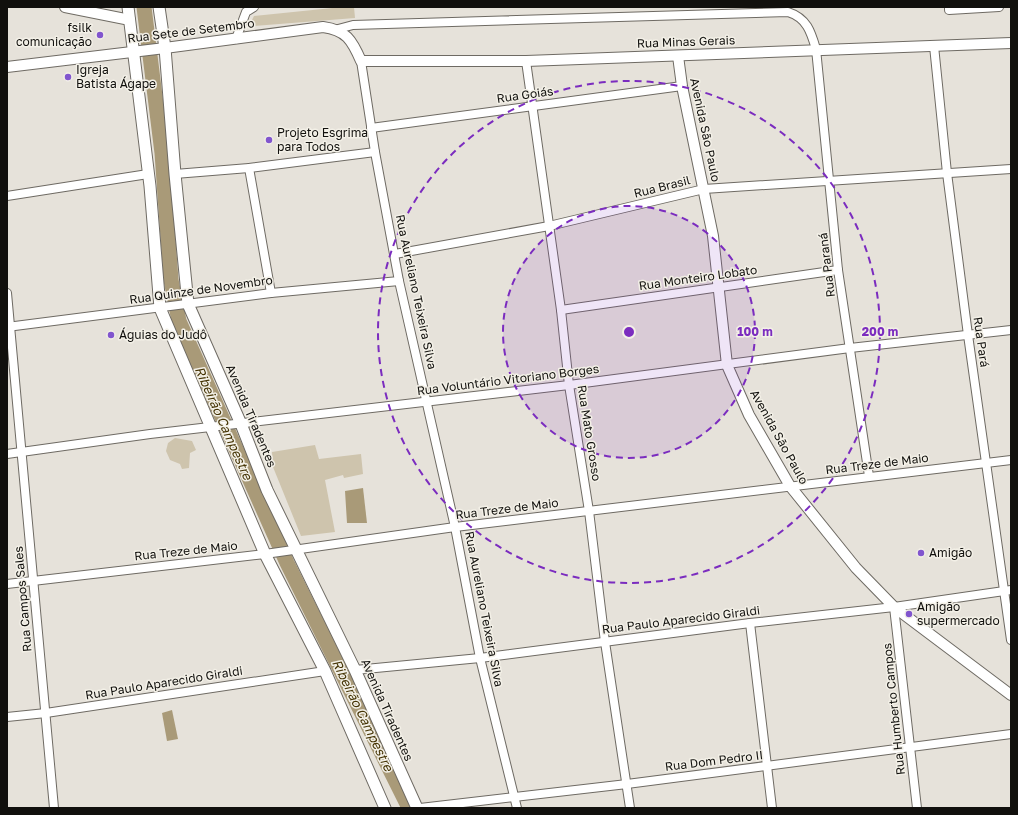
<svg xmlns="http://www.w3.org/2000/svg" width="1018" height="815" font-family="'Golos Text',sans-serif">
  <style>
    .green { fill: #cec4ad }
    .water { fill: #a99a78 }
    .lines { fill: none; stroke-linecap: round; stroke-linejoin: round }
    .river { stroke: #a99a78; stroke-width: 15 }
    .minor-casing { stroke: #6e6a63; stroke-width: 10 }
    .tertiary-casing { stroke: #6e6a63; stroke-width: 12 }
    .secondary-casing { stroke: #6e6a63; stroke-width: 13 }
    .minor { stroke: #fff; stroke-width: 8 }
    .tertiary { stroke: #fff; stroke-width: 10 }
    .secondary { stroke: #fff; stroke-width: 11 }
    .ring { fill: none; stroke: #7b2cbf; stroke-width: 2; stroke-dasharray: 7 5 }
    .poi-dot { fill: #8155ce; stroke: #f3f0e7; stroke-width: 1.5 }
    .labels { text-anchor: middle; stroke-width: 3; stroke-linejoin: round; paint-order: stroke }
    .poi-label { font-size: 12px; fill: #11100d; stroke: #f3f0e7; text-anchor: start }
    .street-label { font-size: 12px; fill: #11100d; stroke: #f3f0e7 }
    .water-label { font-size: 13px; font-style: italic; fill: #453405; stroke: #f3f0e7 }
    .centre { fill: #7b2cbf; stroke: #f3f0e7; stroke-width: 2 }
    .ring-label { font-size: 12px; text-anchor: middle; font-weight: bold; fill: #7b2cbf; stroke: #f3f0e7; stroke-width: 3; stroke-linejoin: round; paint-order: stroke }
  </style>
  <rect width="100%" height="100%" fill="#e6e2da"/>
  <!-- green -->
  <g class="green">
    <path d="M342,7H354L355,18L254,26L251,22L254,16Z"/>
    <path d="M175,438L192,441L196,450L190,453L189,468L182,469L180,464L170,460L166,451L168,443Z"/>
    <path d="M315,445L319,459L361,454L363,474L344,478L343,475L325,480L335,532L301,536L273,467L272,452Z"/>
  </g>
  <!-- water -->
  <g class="water">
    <path d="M363,488L367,523H347L345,491Z"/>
    <path d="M172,710L178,739L167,741L162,713Z"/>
  </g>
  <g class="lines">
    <!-- river -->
    <path class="river" d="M144,7L162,153L171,280L179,321L287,563L409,808"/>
    <!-- minor casing -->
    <g class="minor-casing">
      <g id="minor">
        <path d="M949,7V10L999,7"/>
        <path d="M338,29L353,25L788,12C807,18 811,32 816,49L838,270L869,476"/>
        <path d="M236,39L246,12L254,7"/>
        <path d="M934,46L947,173L968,335L1011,640"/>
        <path d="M361,61L375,152L399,281L455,527L480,658L517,808"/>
        <path d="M526,61L561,310L569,385L589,511L605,642L630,808"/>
        <path d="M371,128L682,86"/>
        <path d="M249,168L271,293"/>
        <path d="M175,174L249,168L375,152"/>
        <path d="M7,196L148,174"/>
        <path d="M395,254L549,226L704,189L1011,169"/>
        <path d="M7,293L54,808"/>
        <path d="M561,310L838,270"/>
        <path d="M7,327L271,293L399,281"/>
        <path d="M7,454L150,434L569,385L850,348L1011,330"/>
        <path d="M7,584L265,554L455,527L1011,460"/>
        <path d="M894,607L917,808"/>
        <path d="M750,623L772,808"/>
        <path d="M355,670L480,658L750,623L894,607L1011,590"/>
        <path d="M7,717L46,713L325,671"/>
        <path d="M420,808L627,784L1011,734"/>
      </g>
    </g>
    <!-- tertiary casing -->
    <g class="tertiary-casing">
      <g id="tertiary">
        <path d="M65,7L130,20"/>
        <path d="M678,56L682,86L713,236L727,365L749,415L790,486L856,568L894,607L1011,695"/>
        <path d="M7,67L165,48L323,27C346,30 352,40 361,61H526L1011,43"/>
      </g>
    </g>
    <!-- secondary casing -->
    <g class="secondary-casing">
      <g id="secondary">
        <path d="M128,7L150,186L160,308L265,554L325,671L385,808"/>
        <path d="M159,7L165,48L175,174L188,304L241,424L267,490L355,670L417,808"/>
      </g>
    </g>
    <!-- minor -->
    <use href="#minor" class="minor"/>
    <!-- tertiary -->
    <use href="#tertiary" class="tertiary"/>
    <!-- secondary -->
    <use href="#secondary" class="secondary"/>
  </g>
  <!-- distance rings -->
  <circle cx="629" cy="332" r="126" fill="#7b2cbf" fill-opacity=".12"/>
  <g class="ring">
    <circle cx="629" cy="332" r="126"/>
    <circle cx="629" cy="332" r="251"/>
  </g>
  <!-- markers -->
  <g class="poi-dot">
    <circle cx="100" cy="35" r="4"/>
    <circle cx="68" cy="77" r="4"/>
    <circle cx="269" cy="140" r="4"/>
    <circle cx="111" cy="335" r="4"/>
    <circle cx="921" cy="553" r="4"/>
    <circle cx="909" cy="614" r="4"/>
  </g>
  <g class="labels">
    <!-- poi labels -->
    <g class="poi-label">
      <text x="92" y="32" text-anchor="end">fsilk<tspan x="92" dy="14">comunicação</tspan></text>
      <text x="76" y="74">Igreja<tspan x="76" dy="14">Batista Ágape</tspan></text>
      <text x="277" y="137">Projeto Esgrima<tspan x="277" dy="14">para Todos</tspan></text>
      <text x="119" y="339">Águias do Judô</text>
      <text x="929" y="557">Amigão</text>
      <text x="917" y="611">Amigão<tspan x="917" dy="14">supermercado</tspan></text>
    </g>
    <!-- street labels -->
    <g class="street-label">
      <text transform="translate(191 31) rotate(-7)" y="4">Rua Sete de Setembro</text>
      <text transform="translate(686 42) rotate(-2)" y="4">Rua Minas Gerais</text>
      <text transform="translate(525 95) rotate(-8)" y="4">Rua Goiás</text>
      <text transform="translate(705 130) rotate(78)" y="4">Avenida São Paulo</text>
      <text transform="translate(662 187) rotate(-14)" y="4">Rua Brasil</text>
      <text transform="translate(827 265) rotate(-97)" y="4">Rua Paraná</text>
      <text transform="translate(698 278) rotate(-8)" y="4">Rua Monteiro Lobato</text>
      <text transform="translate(201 290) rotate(-8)" y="4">Rua Quinze de Novembro</text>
      <text transform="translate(416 292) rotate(78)" y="4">Rua Aureliano Teixeira Silva</text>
      <text transform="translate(981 342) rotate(82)" y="4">Rua Pará</text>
      <text transform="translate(508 380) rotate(-7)" y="4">Rua Voluntário Vitoriano Borges</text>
      <text transform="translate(251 416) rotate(67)" y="4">Avenida Tiradentes</text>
      <text transform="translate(589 433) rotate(81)" y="4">Rua Mato Grosso</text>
      <text transform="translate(779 437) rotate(61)" y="4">Avenida São Paulo</text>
      <text transform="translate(877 464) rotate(-7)" y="4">Rua Treze de Maio</text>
      <text transform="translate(507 509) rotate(-7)" y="4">Rua Treze de Maio</text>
      <text transform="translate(186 551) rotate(-6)" y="4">Rua Treze de Maio</text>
      <text transform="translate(23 599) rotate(-95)" y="4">Rua Campos Sales</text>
      <text transform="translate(484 609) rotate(79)" y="4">Rua Aureliano Teixeira Silva</text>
      <text transform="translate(681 620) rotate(-7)" y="4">Rua Paulo Aparecido Giraldi</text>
      <text transform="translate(164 683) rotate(-9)" y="4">Rua Paulo Aparecido Giraldi</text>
      <text transform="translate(894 709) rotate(-96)" y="4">Rua Humberto Campos</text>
      <text transform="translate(387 710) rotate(66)" y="4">Avenida Tiradentes</text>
      <text transform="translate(714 761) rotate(-7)" y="4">Rua Dom Pedro II</text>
    </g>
    <!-- water labels -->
    <g class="water-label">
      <text transform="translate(224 423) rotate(66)" y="5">Ribeirão Campestre</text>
      <text transform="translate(363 715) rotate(64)" y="5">Ribeirão Campestre</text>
    </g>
  </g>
  <circle cx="629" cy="332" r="6" class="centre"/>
  <g class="ring-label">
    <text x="755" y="336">100 m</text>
    <text x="880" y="336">200 m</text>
  </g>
  <!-- border -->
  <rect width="1018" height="815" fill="none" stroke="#11100d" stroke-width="16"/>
</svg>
